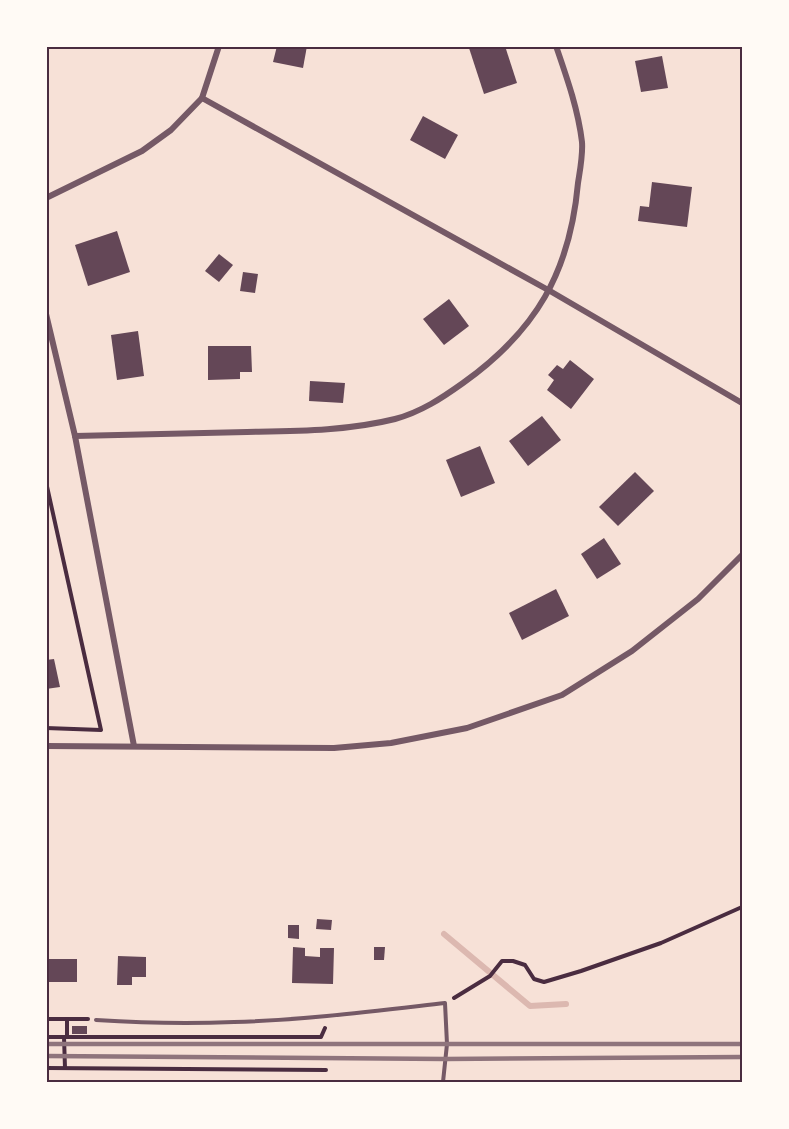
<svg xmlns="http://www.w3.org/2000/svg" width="789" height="1129" font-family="'Work Sans',sans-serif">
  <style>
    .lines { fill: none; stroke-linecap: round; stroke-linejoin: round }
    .stream { stroke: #dcb8b0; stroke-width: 6 }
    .building { fill: #644757 }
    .path { stroke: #4a2c40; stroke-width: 4 }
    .service { stroke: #755966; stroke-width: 4 }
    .minor { stroke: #755966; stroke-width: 6 }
    .rail { stroke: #8f747c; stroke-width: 4.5 }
    .neatline { fill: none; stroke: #4a2c40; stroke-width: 2 }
  </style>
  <rect width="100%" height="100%" fill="#f7e1d7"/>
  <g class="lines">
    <!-- stream -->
    <path class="stream" d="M444,934L530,1006L566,1004"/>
  </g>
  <!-- building -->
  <g class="building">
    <path d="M277,46H307L303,68L273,62Z"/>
    <path d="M473,46H505L517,83L484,94L469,48Z"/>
    <path d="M662,56L668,88L641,92L635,61Z"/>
    <path d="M423,116L458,135L445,159L410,140Z"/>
    <path d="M652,182L692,187L687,227L638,221L640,206L649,207Z"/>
    <path d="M117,231L130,272L88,286L75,245Z"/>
    <path d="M219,254L233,265L219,282L205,271Z"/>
    <path d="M243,272L258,274L255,293L240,291Z"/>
    <path d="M449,299L469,326L444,345L423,319Z"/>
    <path d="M138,331L144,376L117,380L111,335Z"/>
    <path d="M208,346H251L252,372H240V379L208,380Z"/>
    <path d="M570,360L594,379L571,409L547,390L554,380L548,375L557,365L563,369Z"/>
    <path d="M310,381L345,383L343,403L309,401Z"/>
    <path d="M542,416L561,440L528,466L509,441Z"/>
    <path d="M480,446L495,483L461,497L446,460Z"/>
    <path d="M635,472L654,491L618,526L599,507Z"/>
    <path d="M604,538L621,564L597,579L581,554Z"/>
    <path d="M556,589L569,616L522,640L509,613Z"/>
    <path d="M54,659L60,687L46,689V660Z"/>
    <path d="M317,919L332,920L331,930L316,929Z"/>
    <path d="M288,925H299V939L288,938Z"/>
    <path d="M293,947L305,948V956L320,957V948H334L333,984L292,983Z"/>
    <path d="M374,947H385L384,960H374Z"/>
    <path d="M118,956L146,957V977H132V985H117Z"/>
    <rect x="46" y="959" width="31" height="23"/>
    <rect x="72" y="1026" width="15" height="8"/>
  </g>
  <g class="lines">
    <!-- path -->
    <g class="path">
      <path d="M46,482L101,730L46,728"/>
      <path d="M454,998L490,976L502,961H513L525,965L534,979L544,982L581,971L661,943L742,907"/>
      <path d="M46,1019H88"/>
      <path d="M46,1037H321L325,1028"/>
      <path d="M64,1037L65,1068"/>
      <path d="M67,1037V1019"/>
      <path d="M46,1068L326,1070"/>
    </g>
    <!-- service -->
    <path class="service" d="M96,1020C142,1023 188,1024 234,1022C305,1020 375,1011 445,1003L447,1044L443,1082"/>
    <!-- minor -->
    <g class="minor">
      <path d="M202,98L550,291L742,403"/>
      <path d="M46,198L142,151L171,130L202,98L219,46"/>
      <path d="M46,314L75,436L134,746"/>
      <path d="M75,436C132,435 189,433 247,432C297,431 347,431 395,419C421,412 442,398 463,383C536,331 570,272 578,183C580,170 583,155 582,142C578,109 567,78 556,46"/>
      <path d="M46,746L334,748L391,743L467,728L562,695L632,651L698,599L742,555"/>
    </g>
    <!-- rail -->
    <g class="rail">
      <path d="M46,1044H742"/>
      <path d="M46,1056L445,1059L742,1057"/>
    </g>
  </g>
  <!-- border -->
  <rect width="789" height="1129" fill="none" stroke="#fffaf5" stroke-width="96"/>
  <rect x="48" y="48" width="693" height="1033" class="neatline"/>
</svg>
